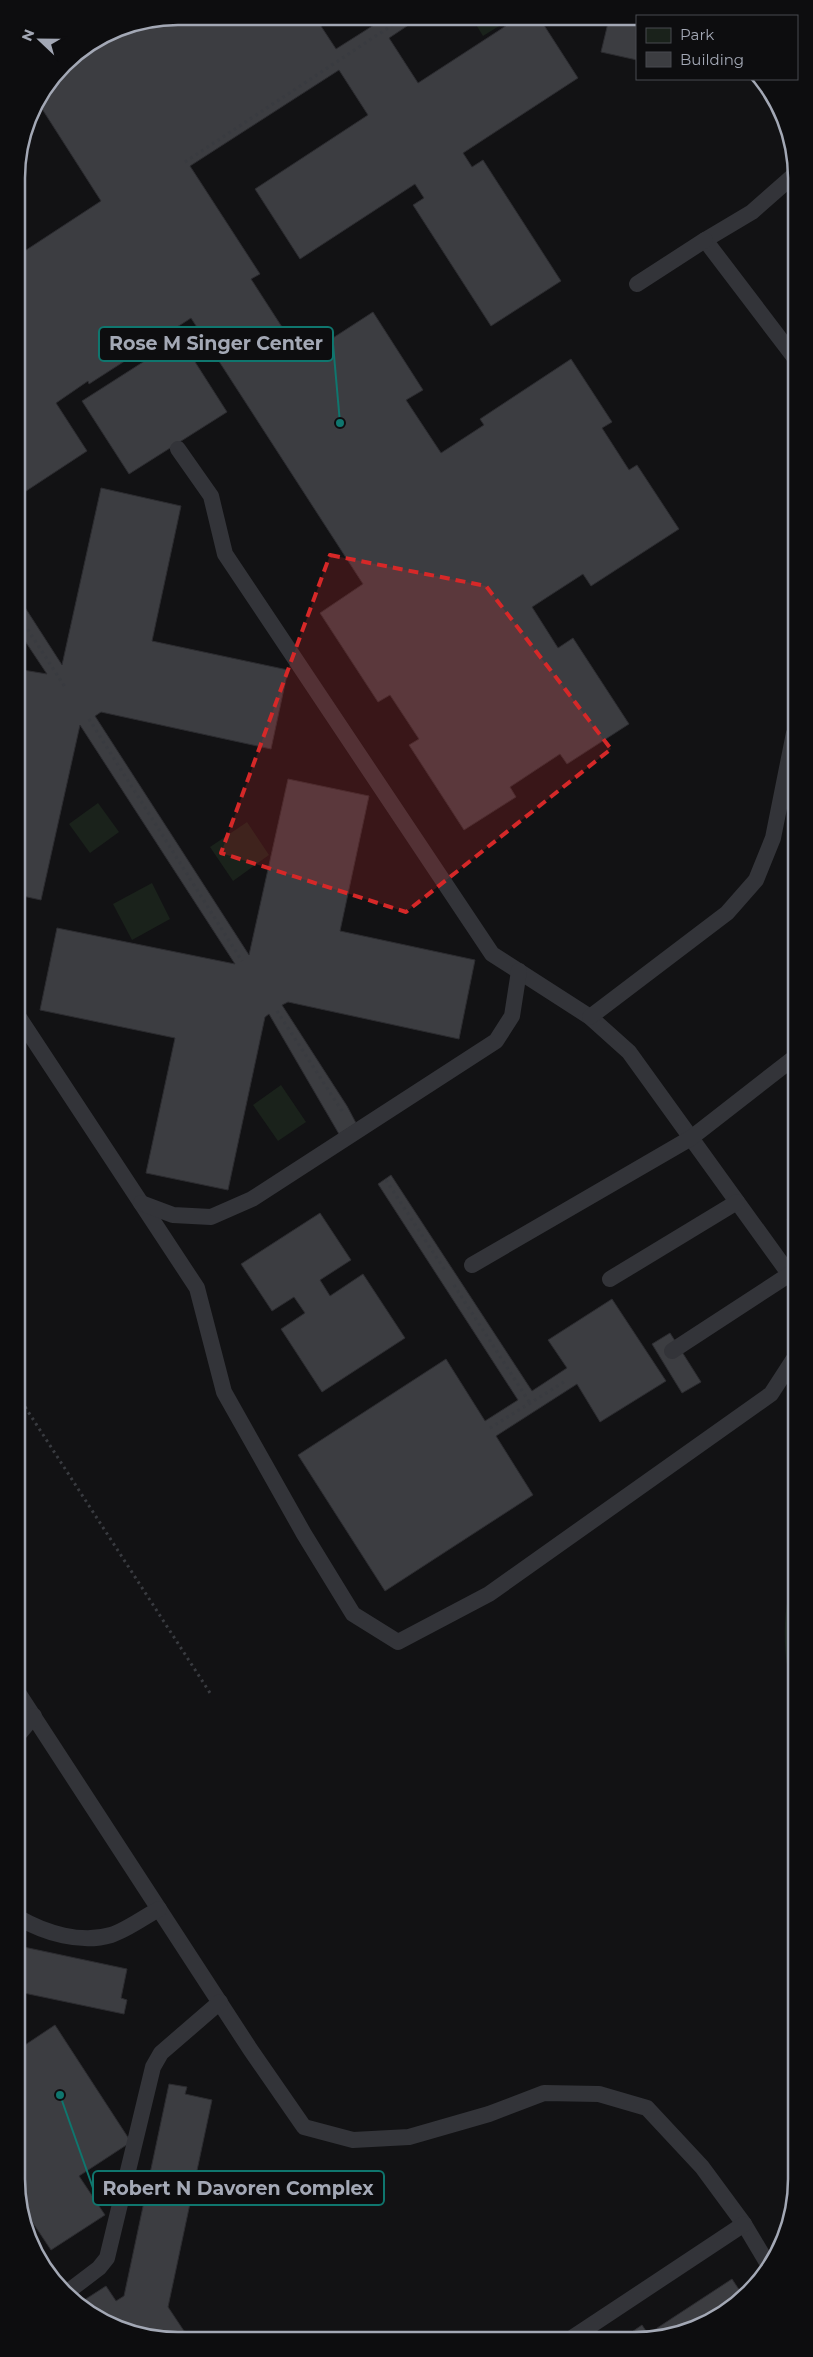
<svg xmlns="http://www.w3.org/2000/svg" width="813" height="2357" font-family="Montserrat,sans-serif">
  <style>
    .green { fill: #1a221b }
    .building { fill: #3c3d41; stroke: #2c2c30 }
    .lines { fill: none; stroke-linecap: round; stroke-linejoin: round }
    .path { stroke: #393b40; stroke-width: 3; stroke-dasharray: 2.5 4; stroke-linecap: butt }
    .service { stroke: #333439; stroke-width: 16 }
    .marked { fill: #d62828; fill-opacity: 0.2; stroke: #d62828; stroke-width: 4; stroke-dasharray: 10 6; stroke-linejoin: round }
    .rim { fill: none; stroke: #a3a8b5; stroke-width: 2.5 }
    .leader { fill: none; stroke: #0f766e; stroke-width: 2 }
    .callout-dot { fill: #0f766e; stroke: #0d0d0f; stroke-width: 2 }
    .callout { fill: #0d0d0f; stroke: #0f766e; stroke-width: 2 }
    .callout-label { font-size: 19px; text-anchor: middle; font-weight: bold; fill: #a3a8b5 }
  </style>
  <rect width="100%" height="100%" fill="#121214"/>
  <!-- green -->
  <g class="green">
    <path d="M472,18H512L483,36Z"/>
    <path d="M17,169L26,184L17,190Z"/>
    <path d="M98,803L119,832L90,853L69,824Z"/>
    <path d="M247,822L269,855L233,881L210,847Z"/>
    <path d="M152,883L170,919L132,940L113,904Z"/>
    <path d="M281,1085L306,1122L278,1141L253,1105Z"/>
    <path d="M796,1564V1700C780,1659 782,1605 796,1564Z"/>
  </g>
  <!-- building -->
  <g class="building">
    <path d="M178,16L315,17L336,49L385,18H419L389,38L418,83L518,18L540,19L578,78L463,153L472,167L483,160L561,281L491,326L413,205L424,198L415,184L300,259L255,189L368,115L339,70L190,166L260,274L251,279L302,358L373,312L423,390L406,400L441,453L484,425L480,419L571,359L612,422L602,428L629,470L637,465L679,529L591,586L583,574L532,607L558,648L573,638L629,724L567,764L560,754L510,787L516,797L464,830L409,745L419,739L390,695L378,702L320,613L363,584L191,318L174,329L227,412L129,474L82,401L165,348L159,339L89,384L88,381L56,403L87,451L17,497V256L101,201L37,101L71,56L116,28Z"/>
    <path d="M609,19H637V60L601,52Z"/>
    <path d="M101,488L181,506L152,641L288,670L271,749L101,712L95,716L249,955L288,779L369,796L340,931L475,960L459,1039L288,1002L282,1005L347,1106L356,1123L339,1134L269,1014L265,1017L228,1190L146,1173L175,1038L40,1010L57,928L235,964L80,725L41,900L18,895L17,669L47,674L17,629V595L62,665Z"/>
    <path d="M391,1175L532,1391L567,1368L548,1340L612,1299L666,1381L600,1422L577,1384L496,1436L533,1495L385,1591L298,1455L446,1359L485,1421L518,1400L378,1184Z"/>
    <path d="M320,1213L351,1260L320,1280L330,1296L363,1274L405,1338L322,1392L281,1329L305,1313L294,1297L272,1311L241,1264Z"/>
    <path d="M795,1214V1231L787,1219Z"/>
    <path d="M670,1333L701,1382L682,1393L652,1344Z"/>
    <path d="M19,1946L127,1969L121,1998L127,2000L124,2014L19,1992Z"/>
    <path d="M55,2025L131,2142L79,2176L105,2215L51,2250L19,2202V2049Z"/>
    <path d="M169,2084L187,2087L185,2094L212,2100L168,2307L184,2331L215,2338H146L106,2324L78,2304L106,2286L116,2301L124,2296Z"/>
    <path d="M732,2279L744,2297L716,2319L667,2338H623L642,2325L648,2334Z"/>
  </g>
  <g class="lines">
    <!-- path -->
    <g class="path">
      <path d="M185,162L403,18"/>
      <path d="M17,613L65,687"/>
      <path d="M89,719L242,961"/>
      <path d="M277,1011L342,1111"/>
      <path d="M386,1180L446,1272"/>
      <path d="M454,1285L530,1403"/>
      <path d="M18,1396L212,1696"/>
      <path d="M490,1428L567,1380"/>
    </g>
    <!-- service -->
    <g class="service">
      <path d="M794,175L752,212L705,240L794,357"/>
      <path d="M637,284L705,240"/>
      <path d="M178,449L211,496L225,554L492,954L590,1017L629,1052L795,1282"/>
      <path d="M18,1016L197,1288L224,1392L304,1534L353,1614L398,1642L489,1594L771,1394L795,1357"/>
      <path d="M590,1017L727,913L756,880L773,838L794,733"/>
      <path d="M141,1203L173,1215L211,1217L252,1199L496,1041L512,1016L519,971"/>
      <path d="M472,1265L691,1138L795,1057"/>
      <path d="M610,1279L737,1202"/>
      <path d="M672,1351L790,1274"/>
      <path d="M19,1694L250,2049L304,2127L353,2140L409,2137L489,2114L544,2093L599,2094L647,2108L702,2167L744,2224L769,2266"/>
      <path d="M19,1734L34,1716"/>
      <path d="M19,1918C45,1933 81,1944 111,1935C127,1930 144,1917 159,1909"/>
      <path d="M70,2290L99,2268L107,2258L153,2067L161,2053L220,2002"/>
      <path d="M572,2338L744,2224"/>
    </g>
  </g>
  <!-- marked area -->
  <path class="marked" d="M330,555L486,586L611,749L406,912L221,853Z"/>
  <!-- crop -->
  <path d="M0 0H813V2357H0ZM178 25H635A153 153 0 0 1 788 178V2179A153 153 0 0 1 635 2332H178A153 153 0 0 1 25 2179V178A153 153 0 0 1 178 25Z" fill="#0d0d0f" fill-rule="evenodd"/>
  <path class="rim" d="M178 25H635A153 153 0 0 1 788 178V2179A153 153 0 0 1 635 2332H178A153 153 0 0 1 25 2179V178A153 153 0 0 1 178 25Z"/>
  <!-- callouts -->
  <path class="leader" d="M340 423L333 344M60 2095L93 2188"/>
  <g class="callout-dot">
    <circle cx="340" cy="423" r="5"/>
    <circle cx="60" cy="2095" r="5"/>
  </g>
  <g class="callout">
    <rect x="99" y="327" width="234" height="34" rx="5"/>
    <rect x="93" y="2171" width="291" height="34" rx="5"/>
  </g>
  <g class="callout-label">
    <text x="216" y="350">Rose M Singer Center</text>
    <text x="238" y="2195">Robert N Davoren Complex</text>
  </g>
  <!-- legend -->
  <rect x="636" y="15" width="162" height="65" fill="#0d0d0f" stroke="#494b51"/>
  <rect x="646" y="28" width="25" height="15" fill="#1a221b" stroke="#494b51"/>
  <text x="680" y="40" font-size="15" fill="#a3a8b5">Park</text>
  <rect x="646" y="52" width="25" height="15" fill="#3c3d41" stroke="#494b51"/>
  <text x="680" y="65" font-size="15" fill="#a3a8b5">Building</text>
  <!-- north arrow -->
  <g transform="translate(40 40) rotate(292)" stroke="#0d0d0f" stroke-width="4" paint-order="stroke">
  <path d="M0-4L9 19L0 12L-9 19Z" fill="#a3a8b5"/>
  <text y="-8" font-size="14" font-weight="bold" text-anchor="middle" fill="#a3a8b5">N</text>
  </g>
</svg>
